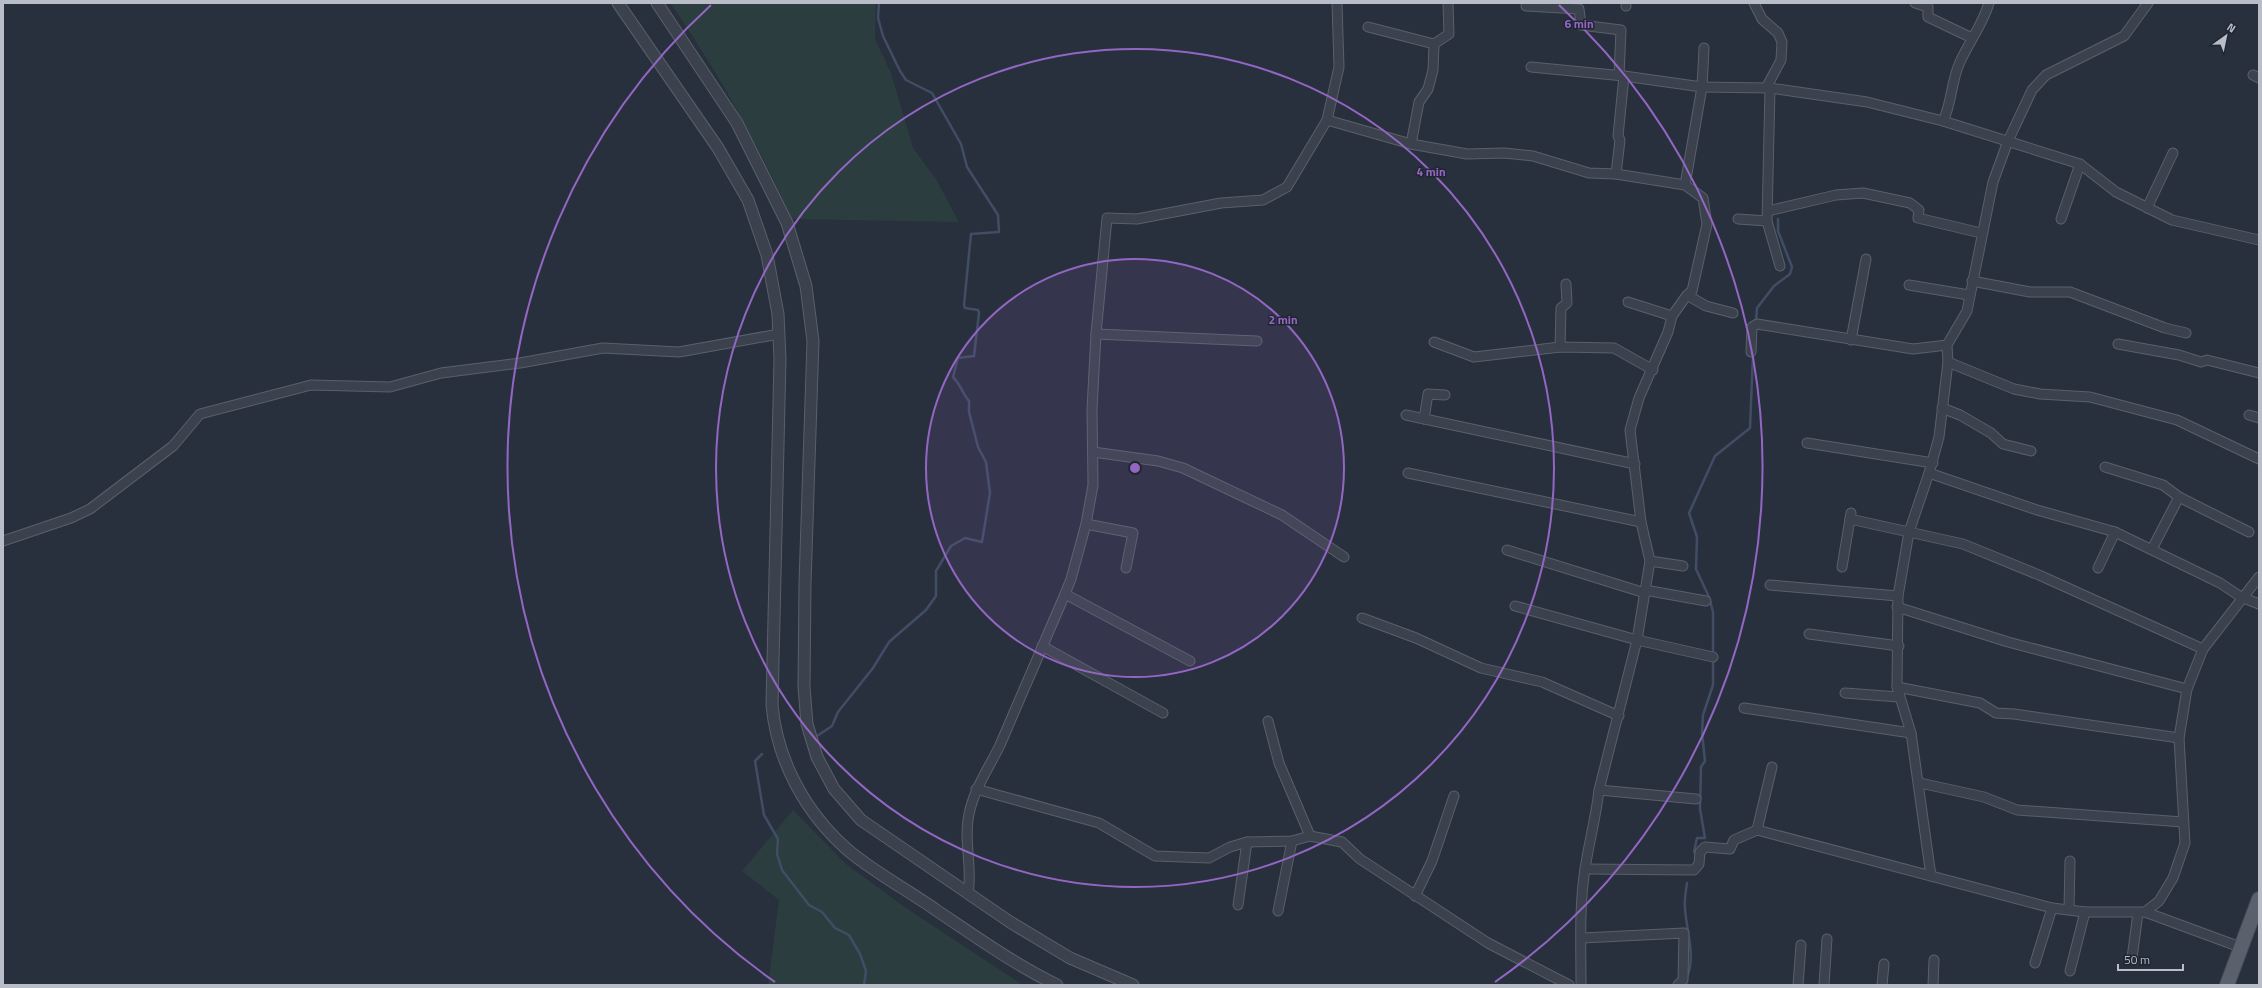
<svg xmlns="http://www.w3.org/2000/svg" width="2262" height="988" font-family="'Titillium Web',sans-serif">
  <style>
    .green { fill: #2b3d3f }
    .lines { fill: none; stroke-linecap: round; stroke-linejoin: round }
    .stream { stroke: #404d64; stroke-width: 2.5 }
    .minor-casing { stroke: #5a606b; stroke-width: 11 }
    .tertiary-casing { stroke: #5a606b; stroke-width: 13 }
    .primary-casing { stroke: #454b56; stroke-width: 16 }
    .minor { stroke: #3c424d; stroke-width: 9 }
    .tertiary { stroke: #3c424d; stroke-width: 11 }
    .primary { stroke: #5a616d; stroke-width: 14 }
    .ring { fill: none; stroke: #9366c3; stroke-width: 2 }
    .centre { fill: #9366c3; stroke: #212732; stroke-width: 2 }
    .ring-label { font-size: 12px; text-anchor: middle; font-weight: bold; fill: #9366c3; stroke: #212732; stroke-width: 3; stroke-linejoin: round; paint-order: stroke }
  </style>
  <rect width="100%" height="100%" fill="#28303d"/>
  <!-- green -->
  <g class="green">
    <path d="M670,3H876L875,39L891,73L913,148L936,179L959,222L792,219C758,144 717,70 670,3Z"/>
    <path d="M793,810L846,864L906,908L1023,985H768L779,900L742,871Z"/>
  </g>
  <g class="lines">
    <!-- stream -->
    <g class="stream">
      <path d="M1756,322L1757,308L1774,286L1790,274L1792,267L1778,231V219"/>
      <path d="M817,736L832,726L838,712L873,668L889,642L926,610L936,596V571L951,546L965,538L982,542L990,493L986,462L978,447L969,412V401C962,393 961,385 953,377L958,358L974,356L979,313L978,310L965,308L964,305L971,234L999,232L998,215L967,167L961,144L932,93L906,80L900,71L883,36L878,18L879,3"/>
      <path d="M762,754L755,761L764,815L778,839L777,854L782,870L809,905L822,912L835,928L849,935L860,954L866,971L864,985"/>
      <path d="M1694,852L1697,838H1705L1700,809L1701,767L1705,761L1702,733L1703,715L1713,685V612L1709,597L1696,569L1697,537L1689,513L1715,456L1750,428L1753,353"/>
      <path d="M1686,979C1697,958 1686,930 1685,908C1684,900 1686,891 1687,883"/>
    </g>
    <!-- minor casing -->
    <g class="minor-casing">
      <g id="minor">
        <path d="M1626,3V6"/>
        <path d="M1754,3L1762,19L1778,33L1782,42L1781,60L1766,88"/>
        <path d="M1915,3L1928,7V17L1972,38"/>
        <path d="M1526,6L1579,9L1581,25L1621,30L1619,75"/>
        <path d="M1368,27L1434,44"/>
        <path d="M1434,44L1449,34L1448,3"/>
        <path d="M1531,67L1624,76L1702,87L1770,88L1867,102L1943,121L2080,164L2116,192L2172,220L2259,240"/>
        <path d="M2253,75L2259,78"/>
        <path d="M1770,88L1767,221L1780,266"/>
        <path d="M1327,120L1411,144L1467,154L1504,153L1533,156L1589,173L1616,174L1685,185L1703,198L1707,224L1692,291L1687,295L1672,316L1668,332L1639,398L1630,430L1641,522L1650,561L1637,640L1599,790C1596,817 1589,842 1585,869C1579,907 1581,946 1581,985"/>
        <path d="M1943,121C1952,103 1951,81 1960,62C1969,42 1983,24 1989,3"/>
        <path d="M1411,144L1419,102L1428,89L1433,70L1434,44"/>
        <path d="M1616,174L1620,140L1618,136L1624,76"/>
        <path d="M1685,185L1702,87L1704,48"/>
        <path d="M2147,208L2173,153"/>
        <path d="M1768,211L1836,195L1863,193L1910,203L1919,210L1918,218L1981,233"/>
        <path d="M1738,219L1767,221"/>
        <path d="M2061,219L2080,164"/>
        <path d="M1972,281L2030,292H2070L2165,328L2186,333"/>
        <path d="M1909,285L1969,295"/>
        <path d="M1687,295L1706,306L1733,313"/>
        <path d="M1628,302L1672,316"/>
        <path d="M1096,334L1257,341"/>
        <path d="M1851,340L1866,259"/>
        <path d="M1434,342L1474,357L1560,347L1614,348L1653,370"/>
        <path d="M2118,344L2179,355L2201,362L2207,360L2259,373"/>
        <path d="M1560,347L1561,308L1567,303L1566,284"/>
        <path d="M1751,352L1752,327L1757,324L1913,349L1947,345"/>
        <path d="M1948,362L2014,389L2040,394L2090,397L2177,420L2259,459"/>
        <path d="M1942,408L1960,415L1991,433L2003,444L2031,451"/>
        <path d="M1406,415L1635,464"/>
        <path d="M2249,415L2259,418"/>
        <path d="M1424,419L1428,394L1445,395"/>
        <path d="M1807,443L1933,463"/>
        <path d="M1093,452L1158,461L1183,468L1282,515L1344,557"/>
        <path d="M2105,467L2163,485L2179,497L2249,532"/>
        <path d="M1408,473L1641,522"/>
        <path d="M1929,473L2037,510L2115,532L2220,583L2241,597L2259,604"/>
        <path d="M1850,519L1963,544L2039,575L2203,649"/>
        <path d="M1086,524L1133,533L1126,568"/>
        <path d="M3,541L71,518L90,509L173,446L200,414L311,385L390,387L441,373L520,363L603,348L679,352L779,334"/>
        <path d="M2152,549L2179,497"/>
        <path d="M1507,550L1645,593"/>
        <path d="M1650,561L1683,566"/>
        <path d="M1842,567L1851,513"/>
        <path d="M2098,568L2115,532"/>
        <path d="M1770,585L1898,596"/>
        <path d="M1645,590L1706,601"/>
        <path d="M1065,594L1190,661"/>
        <path d="M1515,606L1637,640L1713,657"/>
        <path d="M1897,607L2008,642L2187,689"/>
        <path d="M1362,618L1416,638L1481,668L1542,682L1619,716"/>
        <path d="M1809,634L1899,646"/>
        <path d="M1042,646L1163,713"/>
        <path d="M1897,687L1980,703L1996,713L2014,714L2179,738"/>
        <path d="M1845,693L1899,697"/>
        <path d="M1744,708L1911,733"/>
        <path d="M1268,721L1279,763L1310,836"/>
        <path d="M1920,783L1984,797L2017,810L2183,822"/>
        <path d="M976,789L1099,823L1155,856L1209,858L1230,847L1247,842L1292,841L1310,836L1342,842L1360,859L1488,943L1569,985"/>
        <path d="M1599,790L1696,799"/>
        <path d="M1757,830L1772,767"/>
        <path d="M1585,869L1694,870L1699,864L1700,852L1705,847L1730,849L1734,840L1757,830L2052,908L2085,912H2145L2240,947"/>
        <path d="M1931,876L1911,733L1897,687L1898,596L1909,532L1929,473L1939,437L1948,362L1947,345L1967,311L1993,182L2008,141L2032,90L2046,75L2124,36L2148,3"/>
        <path d="M968,893C973,867 963,841 969,814C974,789 989,768 1000,745C1022,695 1043,644 1065,594L1071,579L1086,524L1093,485L1092,409L1096,334L1107,218L1137,219L1221,203L1263,200L1287,187L1327,120L1339,67L1337,3"/>
        <path d="M1415,896L1432,861L1454,796"/>
        <path d="M1238,905L1247,842"/>
        <path d="M2069,909L2070,861"/>
        <path d="M1278,911L1292,841"/>
        <path d="M2145,912L2159,901L2173,878L2185,843L2179,738L2187,689L2203,649L2259,577"/>
        <path d="M1582,938L1684,933L1683,980L1678,985"/>
        <path d="M2132,958L2138,913"/>
        <path d="M2035,963L2052,908"/>
        <path d="M2070,971L2085,912"/>
        <path d="M1798,985L1801,945"/>
        <path d="M1824,985L1827,939"/>
        <path d="M1882,985L1884,964"/>
        <path d="M1933,985L1934,960"/>
      </g>
    </g>
    <!-- tertiary casing -->
    <g class="tertiary-casing">
      <g id="tertiary">
        <path d="M618,3L718,148L748,200L767,255L778,314L780,359L772,705C777,761 806,814 849,851C874,872 909,891 936,910C976,937 1014,964 1057,985"/>
        <path d="M657,3L737,123L787,223L806,286L813,341L805,583L804,687L807,724L817,757L834,789L861,820L1010,922L1070,958L1133,985"/>
      </g>
    </g>
    <!-- primary casing -->
    <g class="primary-casing">
      <path id="primary" d="M2227,985L2259,899"/>
    </g>
    <!-- minor -->
    <use href="#minor" class="minor"/>
    <!-- tertiary -->
    <use href="#tertiary" class="tertiary"/>
    <!-- primary -->
    <use href="#primary" class="primary"/>
  </g>
  <!-- distance rings -->
  <circle cx="1135" cy="468" r="209" fill="#9366c3" fill-opacity=".12"/>
  <g class="ring">
    <circle cx="1135" cy="468" r="209"/>
    <circle cx="1135" cy="468" r="419"/>
    <path d="M775 982A628 628 0 0 1 711 5M1559 5A628 628 0 0 1 1495 982"/>
  </g>
  <circle cx="1135" cy="468" r="6" class="centre"/>
  <g class="ring-label">
    <text x="1579" y="28">6 min</text>
    <text x="1431" y="176">4 min</text>
    <text x="1283" y="324">2 min</text>
  </g>
  <!-- border -->
  <rect width="2262" height="988" fill="none" stroke="#b8bdc8" stroke-width="8"/>
  <!-- north arrow -->
  <g transform="translate(2226 36) rotate(33)" stroke="#212732" stroke-width="3" paint-order="stroke">
  <path d="M0-3L7 15L0 10L-7 15Z" fill="#b8bdc8"/>
  <text y="-6" font-size="11" font-weight="bold" text-anchor="middle" fill="#b8bdc8">N</text>
  </g>
  <!-- scale -->
  <path d="M2118 964v6h65v-6" fill="none" stroke="#b8bdc8" stroke-width="2"/>
  <text x="2124" y="964" font-size="12" fill="#b8bdc8" stroke="#212732" stroke-width="3" paint-order="stroke">50 m</text>
</svg>
